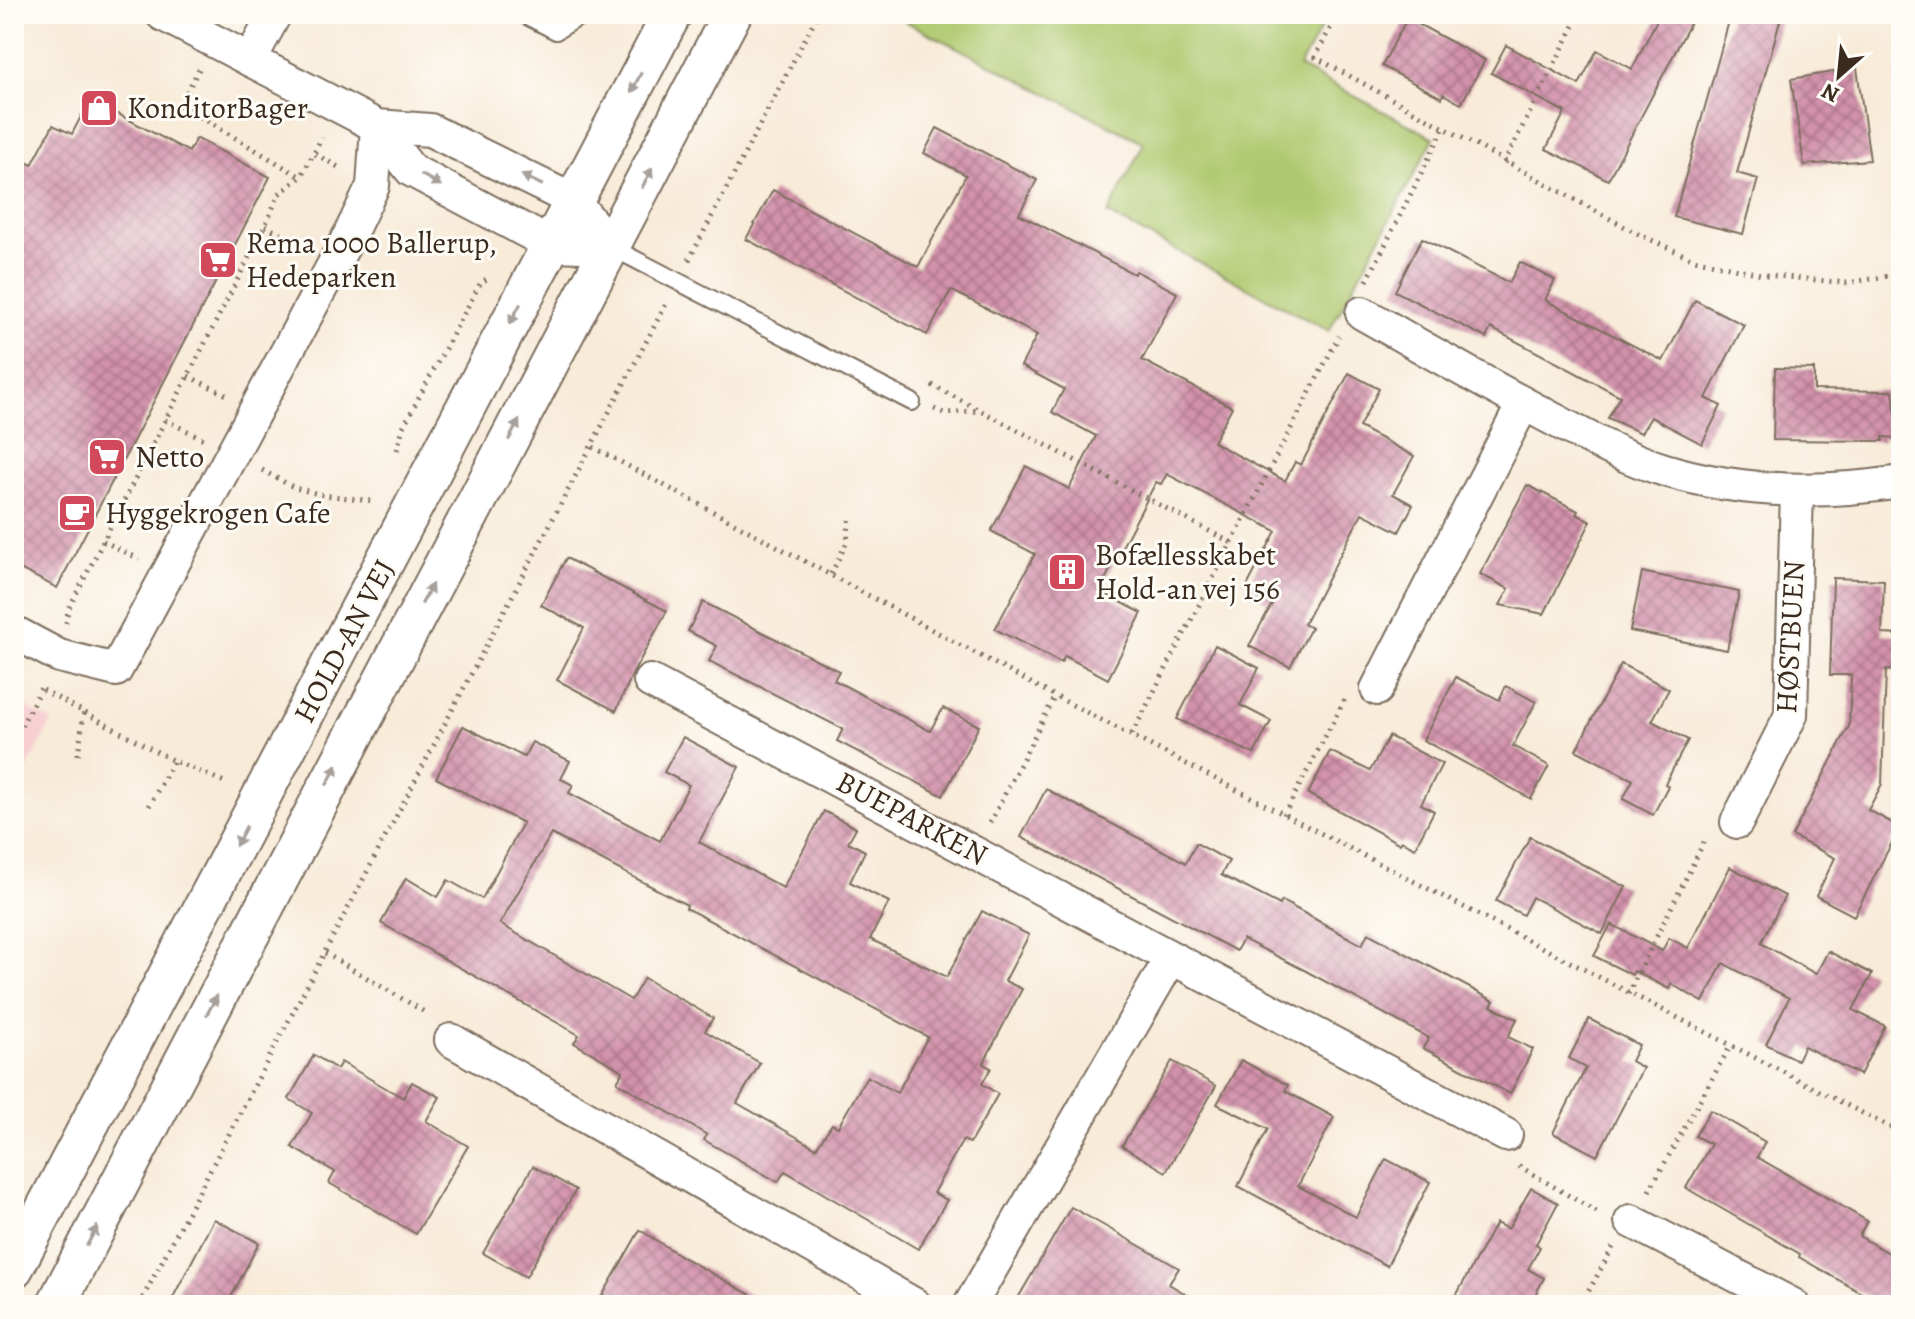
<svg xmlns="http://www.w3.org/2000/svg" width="1915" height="1319" font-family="Alegreya,serif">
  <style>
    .built { fill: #f7cfd3 }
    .green { fill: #b0c96f; stroke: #767a46; stroke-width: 2 }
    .building { fill: url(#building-cross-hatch); fill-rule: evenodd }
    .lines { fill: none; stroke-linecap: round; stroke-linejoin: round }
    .service-casing { stroke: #7d6e5f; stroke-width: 20 }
    .minor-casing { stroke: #7d6e5f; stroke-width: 36 }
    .tertiary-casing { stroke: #7d6e5f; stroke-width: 42 }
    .path { stroke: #7d6e5f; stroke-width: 5; stroke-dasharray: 2 6; stroke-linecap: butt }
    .service { stroke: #fff; stroke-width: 16 }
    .minor { stroke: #fff; stroke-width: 32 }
    .tertiary { stroke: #fff; stroke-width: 38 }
    .oneway { fill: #a79f9a }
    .labels { text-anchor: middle; stroke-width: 6; stroke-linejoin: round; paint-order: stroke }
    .poi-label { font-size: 30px; fill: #3b2a1e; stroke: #fdfcf7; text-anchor: start }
    .street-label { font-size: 30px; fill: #3b2a1e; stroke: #fdfcf7 }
  </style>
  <defs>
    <pattern id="building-cross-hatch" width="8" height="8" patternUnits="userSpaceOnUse" patternTransform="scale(2)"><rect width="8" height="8" fill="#d392ac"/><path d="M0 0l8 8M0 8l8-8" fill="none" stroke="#ac778b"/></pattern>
  </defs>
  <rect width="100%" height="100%" fill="#fdfcf7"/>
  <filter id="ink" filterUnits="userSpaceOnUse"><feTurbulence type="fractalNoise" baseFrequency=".0125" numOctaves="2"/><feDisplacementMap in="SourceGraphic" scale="16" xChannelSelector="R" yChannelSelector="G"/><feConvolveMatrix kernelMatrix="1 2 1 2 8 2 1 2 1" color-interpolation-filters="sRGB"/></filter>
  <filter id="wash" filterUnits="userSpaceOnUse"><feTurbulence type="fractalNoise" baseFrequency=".006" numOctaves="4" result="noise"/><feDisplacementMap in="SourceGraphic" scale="32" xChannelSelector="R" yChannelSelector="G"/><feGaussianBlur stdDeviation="1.8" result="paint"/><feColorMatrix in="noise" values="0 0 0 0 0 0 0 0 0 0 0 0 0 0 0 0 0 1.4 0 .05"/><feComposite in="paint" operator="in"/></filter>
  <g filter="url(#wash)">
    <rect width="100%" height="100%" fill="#f8ebd8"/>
    <!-- built -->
    <path class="built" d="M14,701L52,721L14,794Z"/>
    <!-- green -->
    <path class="green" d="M891,14H1329L1299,67L1434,138L1329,331L1108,214L1144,143Z"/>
    <g id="blocks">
      <!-- building -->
      <g class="building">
        <path d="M1660,14H1695L1608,180L1546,149L1565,112L1491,73L1506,45L1579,85L1597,50L1632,69Z"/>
        <path d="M1731,14H1782L1737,173L1758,179L1743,234L1674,217Z"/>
        <path d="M1407,18L1485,60L1461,104L1443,94L1442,98L1382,66Z"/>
        <path d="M1857,68L1870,160L1804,165L1791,79Z"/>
        <path d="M90,99L189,152L196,138L270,177L57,588L14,566V156L32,165L53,125L72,134Z"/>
        <path d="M937,128L1037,180L1019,214L1134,274L1136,271L1177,293L1142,360L1232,407L1213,442L1285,481L1295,462L1301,465L1349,373L1379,389L1359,427L1414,456L1393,494L1413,505L1399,532L1362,513L1304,624L1311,628L1290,667L1249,646L1272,604L1245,590L1276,531L1167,474L1161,484L1156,482L1099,591L1142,613L1108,679L1065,656L1061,663L995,629L1035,554L991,531L1026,466L1069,489L1096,436L1052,412L1064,389L1021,366L1037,335L951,290L927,335L746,239L773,190L918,267L966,175L924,153Z"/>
        <path d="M1422,238L1509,283L1520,262L1555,280L1545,300L1663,361L1695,300L1744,325L1706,398L1721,406L1702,444L1651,417L1641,433L1608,418L1620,396L1491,328L1486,338L1395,291Z"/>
        <path d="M1775,368L1814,369V390L1893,391L1899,438L1883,437V441L1773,440Z"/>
        <path d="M1527,485L1578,511L1576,514L1591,521L1544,614L1500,605L1509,589L1480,574Z"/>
        <path d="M566,558L667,611L633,673L616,711L557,680L584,628L541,605Z"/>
        <path d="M1642,572L1739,592L1727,650L1630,631Z"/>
        <path d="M1833,578L1884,580L1882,634L1901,635V671L1886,670L1882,784L1868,810L1900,827L1854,916L1816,896L1835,858L1792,836L1849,726L1851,675H1830Z"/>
        <path d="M703,602L839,671L834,680L930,731L943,708L979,726L943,796L837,741L843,729L709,661L717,646L688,631Z"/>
        <path d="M1215,645L1259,668L1240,705L1271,721L1254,754L1177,719Z"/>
        <path d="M1621,664L1669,689L1652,721L1688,740L1665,784L1668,786L1653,815L1623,799L1633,780L1576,750Z"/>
        <path d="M1456,677L1499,700L1506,686L1536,702L1513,746L1549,766L1531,799L1423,740Z"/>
        <path d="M463,726L524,757L532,742L570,761L561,779L573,785L569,793L660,841L689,785L664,772L683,737L739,767L699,842L783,888L824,811L856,828L848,842L865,851L850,882L889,902L870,939L947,977L982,911L1029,935L1005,981L1022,989L983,1064L991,1068L982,1084L998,1094L970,1143L963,1140L933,1193L947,1200L918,1249L785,1171L778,1182L704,1140L707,1135L617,1082L623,1071L574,1043L579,1035L381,923L406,878L438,897L448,880L482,899L523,823L436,778ZM551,834L687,905L686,908L928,1037L897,1093L867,1076L838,1127L832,1124L816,1148L737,1103L760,1063L705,1031L713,1018L644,978L631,1000L500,924Z"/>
        <path d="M1389,736L1442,764L1421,804L1434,811L1415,848L1402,841L1400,844L1308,794L1330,751L1370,771Z"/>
        <path d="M1046,789L1186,863L1196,843L1229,861L1221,875L1280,905L1282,901L1362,945L1368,933L1494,1001L1491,1006L1517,1019L1508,1037L1533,1049L1510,1094L1423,1048L1429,1038L1306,971L1243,939L1236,951L1021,837Z"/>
        <path d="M1530,837L1626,887L1602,934L1532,897L1523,915L1496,901Z"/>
        <path d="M1730,867L1785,896L1761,943L1816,974L1828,951L1872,974L1853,1010L1885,1026L1860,1075L1804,1046L1797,1060L1766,1044L1789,998L1723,963L1703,1002L1671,984L1669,989L1634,971L1632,975L1594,956L1611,924L1662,951L1669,938L1688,948Z"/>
        <path d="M1589,1019L1639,1045L1631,1061L1643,1068L1597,1156L1553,1133L1586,1068L1569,1058Z"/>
        <path d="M314,1055L337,1069L341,1062L403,1098L412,1082L440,1097L426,1121L468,1146L416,1234L329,1183L335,1172L292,1147L312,1113L289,1099Z"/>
        <path d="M1241,1060L1288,1085L1285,1091L1334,1117L1298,1186L1356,1217L1386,1159L1430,1182L1387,1266L1238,1186L1268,1129L1217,1104Z"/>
        <path d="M1172,1061L1216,1086L1166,1172L1122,1146Z"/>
        <path d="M1710,1110L1765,1142L1757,1157L1867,1221L1859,1236L1901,1260V1305H1882L1799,1257L1800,1254L1686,1188L1711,1144L1695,1136Z"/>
        <path d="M533,1166L576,1190L526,1277L483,1253Z"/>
        <path d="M1531,1188L1558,1203L1536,1244L1540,1247L1528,1269L1544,1278L1530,1305H1451L1496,1223L1508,1229Z"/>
        <path d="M1071,1207L1179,1268L1169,1284L1204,1305H1014Z"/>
        <path d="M214,1219L259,1243L227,1305H169Z"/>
        <path d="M640,1230L684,1258L769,1305H597Z"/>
      </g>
    </g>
  </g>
  <g filter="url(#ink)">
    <use href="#blocks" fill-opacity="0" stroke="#7d6e5f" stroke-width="2"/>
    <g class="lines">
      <!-- service casing -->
      <g class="service-casing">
        <g id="service">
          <path d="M523,14L556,31L584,14"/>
          <path d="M611,247L912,402"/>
        </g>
      </g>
      <!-- minor casing -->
      <g class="minor-casing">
        <g id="minor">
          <path d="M162,14L377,126L430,130L574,201L611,247"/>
          <path d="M250,60L275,14"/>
          <path d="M377,126L411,170L552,245L611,247"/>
          <path d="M1362,313C1424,348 1486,384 1549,417C1587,437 1624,458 1665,470C1741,493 1823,494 1901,482"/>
          <path d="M14,632L59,656L116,670L350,234L373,186L377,126"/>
          <path d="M650,681L1506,1135"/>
          <path d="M1377,689L1523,404"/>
          <path d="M1737,822L1791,715L1797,490"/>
          <path d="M451,1040L915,1305"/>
          <path d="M1631,1221L1793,1305"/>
          <path d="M970,1305L1171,958"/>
        </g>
      </g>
      <!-- tertiary casing -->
      <g class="tertiary-casing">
        <g id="tertiary">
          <path d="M14,1268L672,14"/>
          <path d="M56,1305L732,14"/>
        </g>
      </g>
      <!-- path -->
      <g class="path">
        <path d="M1338,14L1315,57L1636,233L1693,259L1765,275L1847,283L1901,274"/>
        <path d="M199,69L180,105L301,177"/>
        <path d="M315,154L340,168"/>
        <path d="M1504,163L1580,14"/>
        <path d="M265,226L306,246"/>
        <path d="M689,260L818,14"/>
        <path d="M1367,281L1444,128"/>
        <path d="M188,376L227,395"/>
        <path d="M932,385L1232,543"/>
        <path d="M934,409L944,413L979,411"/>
        <path d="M165,420L204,439"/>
        <path d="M593,447L1055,696L1901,1133"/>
        <path d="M397,450L403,427L481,282L489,278"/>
        <path d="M262,470L295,488L323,495L374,501"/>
        <path d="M103,541L139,559"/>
        <path d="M831,574L847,542L850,514"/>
        <path d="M66,623L68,610L265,226L279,194L301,177L322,137"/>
        <path d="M43,690L174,761L227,783"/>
        <path d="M1132,734L1339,336"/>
        <path d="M14,740L43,684"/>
        <path d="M78,755L84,712"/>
        <path d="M149,806L174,761"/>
        <path d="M1284,815L1345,699"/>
        <path d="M990,823L1055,696"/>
        <path d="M325,953L428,1014"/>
        <path d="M1628,994L1706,838"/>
        <path d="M1519,1166L1600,1214"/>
        <path d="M1649,1191L1731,1045"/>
        <path d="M139,1305L666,304"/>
        <path d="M1581,1305L1613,1247"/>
      </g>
      <!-- service -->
      <use href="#service" class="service"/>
      <!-- minor -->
      <use href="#minor" class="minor"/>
      <!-- tertiary -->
      <use href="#tertiary" class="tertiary"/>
    </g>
    <!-- one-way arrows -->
    <defs><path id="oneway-solid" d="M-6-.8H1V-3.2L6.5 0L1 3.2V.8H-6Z" transform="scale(2)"/></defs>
    <g class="oneway">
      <use href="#oneway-solid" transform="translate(636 83) rotate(117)"/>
      <use href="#oneway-solid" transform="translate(647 178) rotate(-63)"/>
      <use href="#oneway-solid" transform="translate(431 180) rotate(29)"/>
      <use href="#oneway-solid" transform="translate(532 180) rotate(-154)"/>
      <use href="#oneway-solid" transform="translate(515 314) rotate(118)"/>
      <use href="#oneway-solid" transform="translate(514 430) rotate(-62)"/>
      <use href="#oneway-solid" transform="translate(427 594) rotate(-62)"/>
      <use href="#oneway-solid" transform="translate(332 775) rotate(-62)"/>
      <use href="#oneway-solid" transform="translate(241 836) rotate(118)"/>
      <use href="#oneway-solid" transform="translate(212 1005) rotate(-62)"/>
      <use href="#oneway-solid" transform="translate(92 1236) rotate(-62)"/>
    </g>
  </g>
  <!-- icons -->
  <defs>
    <g id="shop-square" transform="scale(2)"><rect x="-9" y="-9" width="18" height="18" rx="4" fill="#d1495b" stroke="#fdfcf7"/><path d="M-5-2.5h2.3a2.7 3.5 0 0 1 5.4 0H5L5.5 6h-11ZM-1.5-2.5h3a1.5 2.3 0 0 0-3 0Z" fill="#fff"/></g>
    <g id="supermarket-square" transform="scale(2)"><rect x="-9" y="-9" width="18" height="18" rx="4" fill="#d1495b" stroke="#fdfcf7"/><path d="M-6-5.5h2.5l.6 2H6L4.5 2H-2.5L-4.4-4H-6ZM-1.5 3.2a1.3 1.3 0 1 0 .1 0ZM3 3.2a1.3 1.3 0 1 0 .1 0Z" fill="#fff"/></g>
    <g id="cafe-square" transform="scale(2)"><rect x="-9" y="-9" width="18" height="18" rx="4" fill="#d1495b" stroke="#fdfcf7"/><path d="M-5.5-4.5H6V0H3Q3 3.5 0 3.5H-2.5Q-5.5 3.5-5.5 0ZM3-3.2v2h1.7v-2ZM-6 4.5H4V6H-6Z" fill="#fff"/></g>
    <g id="building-square" transform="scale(2)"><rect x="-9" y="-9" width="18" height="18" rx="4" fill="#d1495b" stroke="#fdfcf7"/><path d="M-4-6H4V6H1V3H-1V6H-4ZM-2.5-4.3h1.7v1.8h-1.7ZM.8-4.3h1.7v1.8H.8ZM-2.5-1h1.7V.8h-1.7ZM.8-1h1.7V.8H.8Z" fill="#fff"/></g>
  </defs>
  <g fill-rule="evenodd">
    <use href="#shop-square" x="99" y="108"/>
    <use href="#supermarket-square" x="218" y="260"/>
    <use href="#supermarket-square" x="107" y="457"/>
    <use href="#cafe-square" x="77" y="513"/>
    <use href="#building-square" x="1067" y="572"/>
  </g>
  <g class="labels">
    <!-- poi labels -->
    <g class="poi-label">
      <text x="127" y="118">KonditorBager</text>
      <text x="246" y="253">Rema 1000 Ballerup,<tspan x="246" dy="34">Hedeparken</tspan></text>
      <text x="135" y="467">Netto</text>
      <text x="105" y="523">Hyggekrogen Cafe</text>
      <text x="1095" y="565">Bofællesskabet<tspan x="1095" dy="34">Hold-an vej 156</tspan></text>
    </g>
    <!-- street labels -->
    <g class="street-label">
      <text transform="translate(1790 637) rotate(-87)" y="10">HØSTBUEN</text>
      <text transform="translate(344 641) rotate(-62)" y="10">HOLD-AN VEJ</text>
      <text transform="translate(912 818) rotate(28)" y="10">BUEPARKEN</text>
    </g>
  </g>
  <!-- margin -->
  <rect width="1915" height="1319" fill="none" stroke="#fdfcf7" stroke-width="48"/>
  <!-- north arrow -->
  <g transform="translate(1839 76) rotate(207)" stroke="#fdfcf7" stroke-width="6" paint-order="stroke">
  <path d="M0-6L14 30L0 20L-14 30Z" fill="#3b2a1e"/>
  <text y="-12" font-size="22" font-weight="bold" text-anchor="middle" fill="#3b2a1e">N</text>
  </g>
</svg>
